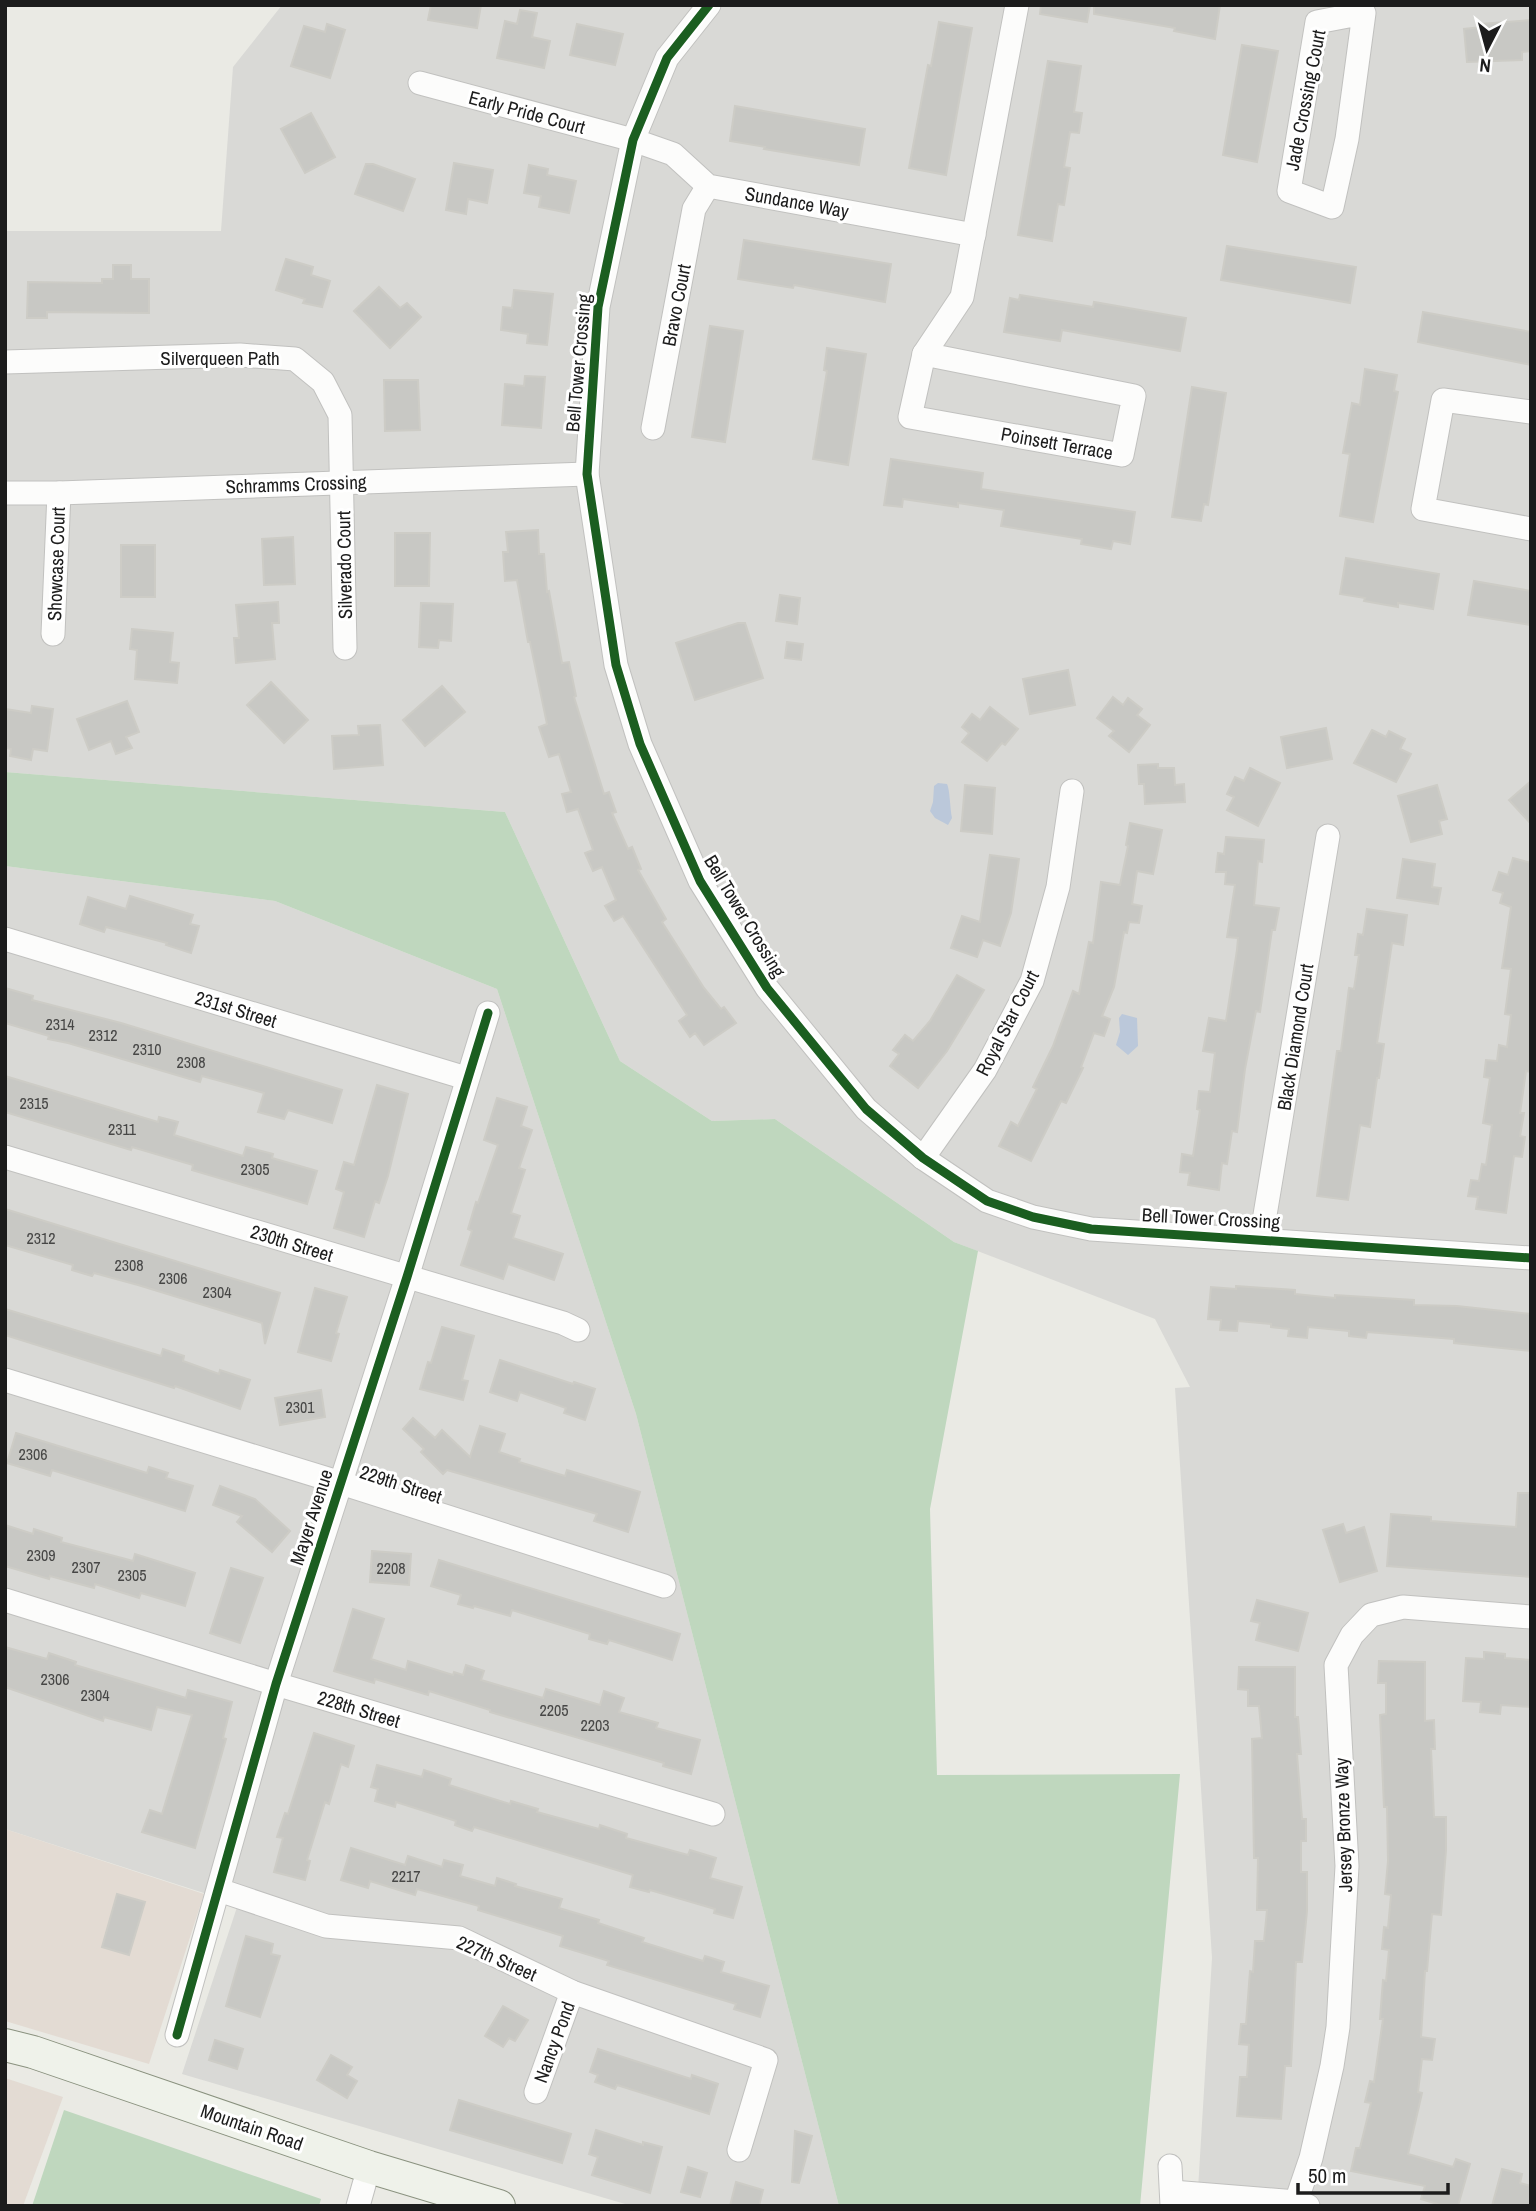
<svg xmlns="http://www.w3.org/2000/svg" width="1536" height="2211" font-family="'Archivo Narrow',sans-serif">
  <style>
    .residential { fill: #d9d9d6 }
    .commercial { fill: #e3dbd3 }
    .forest { fill: #bfd7be }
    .water { fill: #bbc8da }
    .building { fill: #c8c8c4; stroke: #cdccc6; stroke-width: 2 }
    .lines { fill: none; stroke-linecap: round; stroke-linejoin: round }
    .minor-casing { stroke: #c1c1bf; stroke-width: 25 }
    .secondary-casing { stroke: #8a927f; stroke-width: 34 }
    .minor { stroke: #fcfcfb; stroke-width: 23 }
    .secondary { stroke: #eff2ea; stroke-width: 32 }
    .cycleway-casing { stroke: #fff; stroke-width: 13 }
    .cycleway { stroke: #1b5e20; stroke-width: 9 }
    .labels { text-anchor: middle; stroke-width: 6; stroke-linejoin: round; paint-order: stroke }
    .number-label { font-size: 16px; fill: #474746 }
    .street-label { font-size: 19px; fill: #1c1c1c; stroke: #fff }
  </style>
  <rect width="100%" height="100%" fill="#eaeae4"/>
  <!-- residential -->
  <g class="residential">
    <path d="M282,5H1531V2206H1197L1212,1958L1175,1388L1190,1387L1155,1319L954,1242L775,1119L712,1121L620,1061L505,812L5,772V231H221L233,67Z"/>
    <path d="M5,866L275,901L497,989L636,1414L839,2206H632L182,2074L238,1904L5,1829Z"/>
  </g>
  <!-- commercial -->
  <g class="commercial">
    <path d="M5,1829L204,1894L149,2064L5,2021Z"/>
    <path d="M5,2078L63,2097L23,2206H5Z"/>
  </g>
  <!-- forest -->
  <g class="forest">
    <path d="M5,772L505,812L620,1061L712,1121L775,1119L954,1242L978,1251L930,1509L937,1775L1180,1774L1140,2206H839L636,1414L497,989L275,901L5,866Z"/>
    <path d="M64,2110L321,2199L319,2206H32Z"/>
  </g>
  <!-- water -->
  <g class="water">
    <path d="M938,783L947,784C950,790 950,809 952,818L948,825L935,818L930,811L933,802L934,786Z"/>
    <path d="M1122,1014L1137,1018L1138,1046L1128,1055L1116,1045L1120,1032L1119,1018Z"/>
  </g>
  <!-- building -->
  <g class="building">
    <path d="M431,5H481L477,28L428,20Z"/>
    <path d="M1041,5H1090L1087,22L1040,14Z"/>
    <path d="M1094,5H1220L1215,39L1174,31L1175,28L1094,14Z"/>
    <path d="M520,10L537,13L532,37L550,41L544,68L497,58L505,21L517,24Z"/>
    <path d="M1531,20V51L1522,52V60L1467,62L1464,29L1482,27L1481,24Z"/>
    <path d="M939,22L972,28L946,175L909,168L928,65L931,66Z"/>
    <path d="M327,24L345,30L330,78L291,66L304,26L325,32Z"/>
    <path d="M577,24L623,34L615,65L570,55Z"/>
    <path d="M1242,45L1278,51L1257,162L1223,155Z"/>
    <path d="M1048,61L1081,66L1074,112L1082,113L1079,133L1070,132L1064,167L1070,168L1064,205L1058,204L1052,241L1018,235Z"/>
    <path d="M735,106L865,129L859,165L764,149L765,147L730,141Z"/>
    <path d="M311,113L335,157L305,173L281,129Z"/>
    <path d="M454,163L493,170L487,203L468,199L466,214L446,210Z"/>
    <path d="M366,164H373L415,179L403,211L355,194Z"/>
    <path d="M529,165L548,169L547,175L576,181L569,213L539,207L541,196L524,193Z"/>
    <path d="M744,240L891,264L885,302L794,285L793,288L738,279Z"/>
    <path d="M1227,246L1356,267L1350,303L1221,280Z"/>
    <path d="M286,259L313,267L311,275L330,281L322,307L303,303L305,299L276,290Z"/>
    <path d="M113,265H131V279H149V313L47,312V318H27L28,282L102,283V279H113Z"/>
    <path d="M379,287L400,308L407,303L421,317L390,348L354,311Z"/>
    <path d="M514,290L553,294L547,345L527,343L528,334L501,330L503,307L512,308Z"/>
    <path d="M1020,295L1093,307L1094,302L1186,318L1180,351L1062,330L1060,341L1004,332L1010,298L1019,300Z"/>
    <path d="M1423,312L1531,332V365L1418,342Z"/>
    <path d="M710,326L743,331L725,442L692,437Z"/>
    <path d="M827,348L866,354L848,465L813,459L827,371L824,370Z"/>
    <path d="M1365,369L1397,375L1394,391L1398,392L1373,522L1340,516L1350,454L1343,453L1352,403L1360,405Z"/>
    <path d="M525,376L545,377L541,428L502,425L505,384L524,386Z"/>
    <path d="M384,380H418L420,430L385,431Z"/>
    <path d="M1192,387L1226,393L1208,505L1204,504L1201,521L1172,517Z"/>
    <path d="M891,459L983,473L981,489L1135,512L1130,544L1113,541L1111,549L1081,544L1082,539L1001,526L1004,510L958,503V507L903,499L902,507L884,505Z"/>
    <path d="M538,530L539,554H544L547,592L549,591L562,663L569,662L576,696L574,697L604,794L609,792L616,812L612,813L628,849L632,847L641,869L638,870L666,919L662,922L704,988L721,1009L724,1007L736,1023L704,1045L695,1033L690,1037L679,1021L687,1015L623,916L614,921L605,906L616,900L602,867L593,871L585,853L593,850L578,809L567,812L562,794L571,792L559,754L549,757L539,727L547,724L530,642H528L517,580L505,581L503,552H508L506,532Z"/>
    <path d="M395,533H430L429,586H395Z"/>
    <path d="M293,537L295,584L264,585L262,539Z"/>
    <rect x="121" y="545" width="34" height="52"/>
    <path d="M1346,558L1439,574L1433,609L1398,603V607L1364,601L1365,598L1340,594Z"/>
    <path d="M1474,581L1531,591V625L1468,615Z"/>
    <path d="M780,595L800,598L797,624L776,621Z"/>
    <path d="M278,602L279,623H272L275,659L236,663L234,638H239L236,605Z"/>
    <path d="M421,603L453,604L451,641L439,640L438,648L419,647Z"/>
    <path d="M738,623H745L763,678L695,700L676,643Z"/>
    <path d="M132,629L173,633L170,662L179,663L177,683L135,679L137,650L130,649Z"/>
    <path d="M787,642L803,644L801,660L785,658Z"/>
    <path d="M1068,670L1075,705L1030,714L1023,679Z"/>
    <path d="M271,682L308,720L284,743L247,705Z"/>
    <path d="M442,686L465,712L425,746L403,720Z"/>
    <path d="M1113,697L1123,705L1128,698L1142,709L1137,715L1150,725L1129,752L1109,736L1114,731L1097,718Z"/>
    <path d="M127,701L139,732L126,737L132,748L116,754L111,741L89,750L77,719Z"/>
    <path d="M32,706L53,709L47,751L33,749L31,760L10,756L11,749L5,748V709L31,713Z"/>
    <path d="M990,707L1018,729L1005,745L1002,743L987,761L962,742L969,733L962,727L972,714L980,720Z"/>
    <path d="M380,725L383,765L334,769L332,736L359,735L358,726Z"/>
    <path d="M1326,728L1332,759L1287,768L1281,737Z"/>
    <path d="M1372,730L1386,737L1389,731L1405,739L1400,749L1411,754L1396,782L1354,763Z"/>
    <path d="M1158,764V768H1174L1175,785L1184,784L1185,802L1145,804L1144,784H1139L1138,765Z"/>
    <path d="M1250,768L1280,783L1258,826L1227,810L1234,797L1227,794L1235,777L1244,781Z"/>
    <path d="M1531,781V824L1509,800Z"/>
    <path d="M965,785L995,788L992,834L961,831Z"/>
    <path d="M1437,785L1447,819L1439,821L1442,834L1411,842L1398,796Z"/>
    <path d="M1130,823L1162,830L1153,874L1137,871L1132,904L1142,906L1139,923L1129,922L1127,933L1124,932L1114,987L1102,1016L1110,1019L1104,1036L1094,1033L1081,1067L1083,1068L1066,1103L1061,1101L1031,1161L999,1146L1011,1122L1018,1126L1037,1089L1033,1087L1053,1046L1073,991L1079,994L1089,942L1093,943L1101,882L1120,885L1128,846L1126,845Z"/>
    <path d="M1226,837L1264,840L1262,862L1258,861L1254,905L1279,908L1275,930H1272L1260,1012L1256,1011L1245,1069L1237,1132L1232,1131L1227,1164L1222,1163L1219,1190L1188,1185L1190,1173L1180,1172L1182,1154L1193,1156L1200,1110L1197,1109L1199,1091L1210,1092L1215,1053L1203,1051L1209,1018L1226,1021L1237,950L1238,938L1227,937L1235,885L1225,884L1226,872H1216L1218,853L1224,854Z"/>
    <path d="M990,855L1019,859L1011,913L1000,946L983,940L977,957L951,948L962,916L980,922Z"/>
    <path d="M1513,858L1531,863V1072L1526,1071L1520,1113H1524L1520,1136L1525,1137L1522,1157L1514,1156L1506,1213L1476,1209L1478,1197L1468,1196L1471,1180L1479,1181L1482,1164L1486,1165L1492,1125L1483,1123L1490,1078L1484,1077L1486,1060L1497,1061L1499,1045L1507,1047L1511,1015L1505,1014L1511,969L1502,968L1511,907L1500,903L1503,893L1493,890L1499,872L1508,875Z"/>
    <path d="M1403,859L1435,864L1432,887L1441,888L1438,904L1397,898Z"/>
    <path d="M130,896L193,915L190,924L199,926L191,953L166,945L167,943L106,927L104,932L80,924L88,897L126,909Z"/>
    <path d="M1367,909L1407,915L1403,945L1392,943L1377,1043L1384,1044L1379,1078H1377L1370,1127L1360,1125L1348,1200L1317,1196L1337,1051H1341L1349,988L1354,989L1359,955H1355L1358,934L1363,935Z"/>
    <path d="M957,975L984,990L947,1051L918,1088L890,1066L899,1054L893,1050L905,1035L913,1041L930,1021Z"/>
    <path d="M5,988L33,996L32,1000L121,1023L342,1090L332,1123L288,1110L284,1119L258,1112L264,1093L202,1076L200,1082L68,1043L48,1039L49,1036L5,1023Z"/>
    <path d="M5,1076L158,1122L159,1117L178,1122L174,1135L243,1156L246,1147L273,1154L272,1158L317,1171L307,1204L192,1170L193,1165L132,1147L131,1150L5,1112Z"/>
    <path d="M377,1085L408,1094L388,1176L379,1203L375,1201L364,1237L334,1228L344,1192L336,1189L344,1162L354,1165Z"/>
    <path d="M497,1098L527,1107L521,1126L532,1130L519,1168L525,1170L511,1213L520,1216L513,1238L563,1254L554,1280L508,1264L503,1279L461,1265L472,1231L468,1229L476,1202L478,1203L498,1145L484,1140Z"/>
    <path d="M5,1209L280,1293L265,1344L262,1323L138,1285L94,1273L92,1276L72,1270L73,1265L5,1245Z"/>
    <path d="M1236,1286L1295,1290V1294L1335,1298V1295L1414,1300V1305L1457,1306L1531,1314V1351L1454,1343V1339L1367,1332L1366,1338L1349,1336V1331L1308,1327L1307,1338L1288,1336L1289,1329L1271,1327V1324L1238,1321L1237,1331L1220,1330L1221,1320L1208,1319L1211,1287L1236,1289Z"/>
    <path d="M315,1288L347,1297L336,1333L339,1334L331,1361L298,1352Z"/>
    <path d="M5,1309L161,1356L163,1349L184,1356L183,1361L219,1374L220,1370L250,1380L240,1409L175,1386L174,1388L5,1335Z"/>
    <path d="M442,1327L474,1336L462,1380L468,1381L463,1400L420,1389L428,1362L431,1363Z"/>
    <path d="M500,1360L573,1384L574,1382L595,1389L585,1420L564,1413L566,1408L520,1392L517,1401L490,1392Z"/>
    <path d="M321,1390L325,1417L280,1425L275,1398Z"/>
    <path d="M413,1418L435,1438L442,1430L470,1457L480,1426L505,1434L499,1452L520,1459L519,1462L565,1476L567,1470L640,1492L628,1532L594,1521L597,1514L447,1470L443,1474L421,1452L424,1449L403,1429Z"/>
    <path d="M16,1433L147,1473L149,1467L168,1473L166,1478L193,1486L185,1511L52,1470L50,1476L7,1463Z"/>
    <path d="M220,1486L255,1499L290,1531L272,1552L237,1522L242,1516L213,1505Z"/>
    <path d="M1518,1493H1531V1577L1387,1566L1391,1514L1431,1517V1521L1516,1527Z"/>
    <path d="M1343,1524L1346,1533L1364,1527L1377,1571L1340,1582L1323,1530Z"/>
    <path d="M5,1525L33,1534L34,1529L62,1538L61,1542L122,1558L133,1561L135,1554L195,1573L185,1606L141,1593L139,1598L95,1584L94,1588L50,1576L49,1579L5,1566Z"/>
    <path d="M372,1551L411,1554L409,1585L370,1582Z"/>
    <path d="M439,1560L680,1634L672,1660L609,1640L607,1644L589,1639L590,1634L512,1610L510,1616L474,1606L473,1608L458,1604L461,1595L431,1586Z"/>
    <path d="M231,1568L263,1578L240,1643L210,1633Z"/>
    <path d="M1257,1600L1308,1613L1298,1651L1256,1640L1260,1623L1251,1621Z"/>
    <path d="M353,1609L384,1619L371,1659L406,1670L408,1661L453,1675L454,1672L463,1675L466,1665L484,1671L481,1680L543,1698L546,1689L600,1705L604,1691L624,1698L619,1712L658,1723L656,1728L700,1740L691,1774L663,1766L664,1763L490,1712V1710L429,1691L428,1695L375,1679L374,1683L334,1671Z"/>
    <path d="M5,1647L47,1659L49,1653L76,1662L75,1665L186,1698L188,1690L232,1702L223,1738L226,1739L195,1848L142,1832L150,1810L162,1814L192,1715L157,1707L151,1730L104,1717L103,1721L5,1687Z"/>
    <path d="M1484,1652L1505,1654V1658L1531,1660V1707L1501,1705L1500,1714L1480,1712L1481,1702L1463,1701L1466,1658L1484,1659Z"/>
    <path d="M1379,1661L1425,1662V1721L1434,1720L1435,1749H1431L1434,1817H1446V1850L1441,1915L1432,1914L1427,1971H1425L1421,2037L1435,2039L1432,2060L1422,2059L1418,2092L1422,2093L1408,2154L1453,2167L1456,2159L1470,2164L1458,2206H1444L1421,2199L1425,2186L1351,2171L1356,2148H1360L1371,2103L1365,2102L1370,2081L1374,2082L1383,2019H1380L1383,1980L1386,1981L1389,1950L1382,1949L1384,1927L1388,1928L1391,1895L1385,1894L1388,1861L1387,1807H1384L1380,1715L1386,1714V1683H1378Z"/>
    <path d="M1239,1667H1295V1717H1298L1301,1754H1297L1302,1819H1306V1841H1301V1872H1307V1911L1302,1962H1296L1291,2066H1285L1281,2119L1237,2116L1240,2077H1247L1249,2045L1239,2044L1241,2024H1246L1250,1971L1253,1972L1255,1941H1264L1267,1910H1257L1258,1858H1254L1252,1739L1262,1738L1259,1706H1248V1690L1238,1689Z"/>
    <path d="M314,1733L354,1746L348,1767L341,1764L329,1804L325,1802L307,1860L310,1861L305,1880L274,1872L283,1838L277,1837L285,1813L288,1814Z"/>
    <path d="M377,1765L422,1777L424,1770L451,1779L449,1785L510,1804L511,1801L538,1809L537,1812L599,1829L600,1825L627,1834L626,1838L688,1855L690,1850L716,1858L710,1878L742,1887L733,1918L714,1913L715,1909L650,1890L649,1892L630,1887L633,1875L474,1827L472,1831L455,1825L456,1821L396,1802L395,1807L375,1801L378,1789L371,1787Z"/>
    <path d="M351,1848L405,1865L408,1856L442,1867L444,1860L463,1865L460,1876L495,1886L497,1878L516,1884L515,1886L562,1899L559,1908L599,1920L598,1923L644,1938L642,1942L703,1961L705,1956L724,1962L721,1972L769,1986L760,2017L734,2009L736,2004L607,1965L609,1961L560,1946L563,1936L478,1910L479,1906L417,1889L415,1895L370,1881L368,1888L341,1880Z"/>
    <path d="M117,1894L145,1902L129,1955L102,1947Z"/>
    <path d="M246,1936L273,1944L271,1954L280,1956L260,2017L226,2006Z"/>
    <path d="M503,2006L528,2020L515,2041L509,2038L503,2047L485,2036Z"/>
    <path d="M215,2040L243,2049L237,2069L209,2060Z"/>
    <path d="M598,2049L691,2079L692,2075L718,2084L709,2114L617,2085L615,2089L595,2082L598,2075L590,2072Z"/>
    <path d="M331,2055L352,2067L347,2075L357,2081L347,2098L317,2080Z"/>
    <path d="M459,2100L571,2134L562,2163L450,2130Z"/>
    <path d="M596,2130L643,2145V2142L662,2147L650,2193L592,2175L598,2157L589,2154Z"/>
    <path d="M795,2131L812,2136L799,2183L792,2182Z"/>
    <path d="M688,2167L707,2173L700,2197L681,2192Z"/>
    <path d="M1502,2169L1522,2174L1520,2183L1531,2186V2206H1492Z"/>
    <path d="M736,2182L763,2190L759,2206H730Z"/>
  </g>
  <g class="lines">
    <!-- minor casing -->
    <g class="minor-casing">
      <g id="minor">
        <path d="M709,5L667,58L633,140L598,307L587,474L616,665L640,744L700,881L767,988L866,1109L923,1158L987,1201L1033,1217L1091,1229L1531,1258"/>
        <path d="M1364,13L1347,139L1332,207L1289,191L1317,22Z"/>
        <path d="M420,83L633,140L673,154L708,186L974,235"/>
        <path d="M924,354L1134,396L1122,455L910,417Z"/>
        <path d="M924,354L962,297L1017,5"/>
        <path d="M5,362L240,355L295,359L323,382L340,415L345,648"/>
        <path d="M1531,412L1443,400L1423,509L1531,529"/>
        <path d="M653,428L694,209L708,186"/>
        <path d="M5,493H59L587,474"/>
        <path d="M53,634L59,493"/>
        <path d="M5,939L466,1078"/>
        <path d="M5,1157L563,1323L578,1330"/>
        <path d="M923,1158L985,1070L1032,981L1058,887L1072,791"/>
        <path d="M1261,1239L1328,836"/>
        <path d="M5,1380L341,1483L664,1586"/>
        <path d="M5,1600L276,1684L713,1814"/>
        <path d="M219,1890L326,1926L459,1938L572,1992L766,2060L739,2150"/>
        <path d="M177,2035L276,1684L407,1277L488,1013"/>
        <path d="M536,2092L572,1992"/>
        <path d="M1170,2166L1172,2206"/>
        <path d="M1172,2192L1296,2202L1308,2206"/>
        <path d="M1296,2202L1311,2158L1332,2066L1338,2027L1347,1866L1336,1665L1352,1635L1371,1615L1403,1607L1531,1617"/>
        <path d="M358,2206L369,2167"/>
      </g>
    </g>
    <!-- secondary casing -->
    <g class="secondary-casing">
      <path id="secondary" d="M5,2045L33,2052L369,2167L499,2206"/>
    </g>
    <!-- minor -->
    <use href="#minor" class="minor"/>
    <!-- secondary -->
    <use href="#secondary" class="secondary"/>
    <!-- cycleway casing -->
    <g class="cycleway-casing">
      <g id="cycleway">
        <path d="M709,5L667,58L633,140L598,307L587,474L616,665L640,744L700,881L767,988L866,1109L923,1158L987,1201L1033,1217L1091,1229L1531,1258"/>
        <path d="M177,2035L276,1684L407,1277L488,1013"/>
      </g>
    </g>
    <!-- cycleway -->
    <use href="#cycleway" class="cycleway"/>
  </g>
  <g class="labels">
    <!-- number labels -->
    <g class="number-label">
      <text x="60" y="1030">2314</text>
      <text x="103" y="1041">2312</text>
      <text x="147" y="1055">2310</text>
      <text x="191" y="1068">2308</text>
      <text x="34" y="1109">2315</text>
      <text x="122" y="1135">2311</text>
      <text x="255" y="1175">2305</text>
      <text x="41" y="1244">2312</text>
      <text x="129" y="1271">2308</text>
      <text x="173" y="1284">2306</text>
      <text x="217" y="1298">2304</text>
      <text x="300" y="1413">2301</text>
      <text x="33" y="1460">2306</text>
      <text x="41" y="1561">2309</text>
      <text x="86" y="1573">2307</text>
      <text x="391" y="1574">2208</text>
      <text x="132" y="1581">2305</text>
      <text x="55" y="1685">2306</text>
      <text x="95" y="1701">2304</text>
      <text x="554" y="1716">2205</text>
      <text x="595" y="1731">2203</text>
      <text x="406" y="1882">2217</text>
    </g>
    <!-- street labels -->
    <g class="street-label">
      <text transform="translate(1305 100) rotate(-79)" y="7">Jade Crossing Court</text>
      <text transform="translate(527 112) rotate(15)" y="7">Early Pride Court</text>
      <text transform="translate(797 202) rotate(10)" y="7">Sundance Way</text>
      <text transform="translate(676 305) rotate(-79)" y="7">Bravo Court</text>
      <text x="220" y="365">Silverqueen Path</text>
      <text transform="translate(578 363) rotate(-85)" y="7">Bell Tower Crossing</text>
      <text transform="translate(1057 443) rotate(10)" y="7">Poinsett Terrace</text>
      <text transform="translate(296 484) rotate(-2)" y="7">Schramms Crossing</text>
      <text transform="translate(56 564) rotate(-88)" y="7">Showcase Court</text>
      <text transform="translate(344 565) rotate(-91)" y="7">Silverado Court</text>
      <text transform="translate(745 916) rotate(59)" y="7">Bell Tower Crossing</text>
      <text transform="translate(236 1009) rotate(17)" y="7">231st Street</text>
      <text transform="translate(1007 1023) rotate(-63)" y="7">Royal Star Court</text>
      <text transform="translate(1295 1037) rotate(-81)" y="7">Black Diamond Court</text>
      <text transform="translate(1211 1218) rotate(3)" y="7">Bell Tower Crossing</text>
      <text transform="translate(292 1243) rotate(17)" y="7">230th Street</text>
      <text transform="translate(401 1484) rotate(18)" y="7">229th Street</text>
      <text transform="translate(311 1517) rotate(-72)" y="7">Mayer Avenue</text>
      <text transform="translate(359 1709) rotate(17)" y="7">228th Street</text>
      <text transform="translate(1343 1825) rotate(-92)" y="7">Jersey Bronze Way</text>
      <text transform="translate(497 1958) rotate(24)" y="7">227th Street</text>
      <text transform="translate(554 2042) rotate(-70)" y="7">Nancy Pond</text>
      <text transform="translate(252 2127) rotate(19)" y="7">Mountain Road</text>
    </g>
  </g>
  <!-- border -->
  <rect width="1536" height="2211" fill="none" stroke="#1c1c1c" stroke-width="14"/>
  <!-- north arrow -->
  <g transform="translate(1487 49) rotate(186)" stroke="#ffffff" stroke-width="5" paint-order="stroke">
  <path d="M0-5L12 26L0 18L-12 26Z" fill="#1c1c1c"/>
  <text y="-10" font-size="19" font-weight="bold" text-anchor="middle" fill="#1c1c1c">N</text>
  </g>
  <!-- scale -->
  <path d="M1298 2183v10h150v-10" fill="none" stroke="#1c1c1c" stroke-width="3.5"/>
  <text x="1308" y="2183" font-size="21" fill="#1c1c1c" stroke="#ffffff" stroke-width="5" paint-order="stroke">50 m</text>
</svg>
